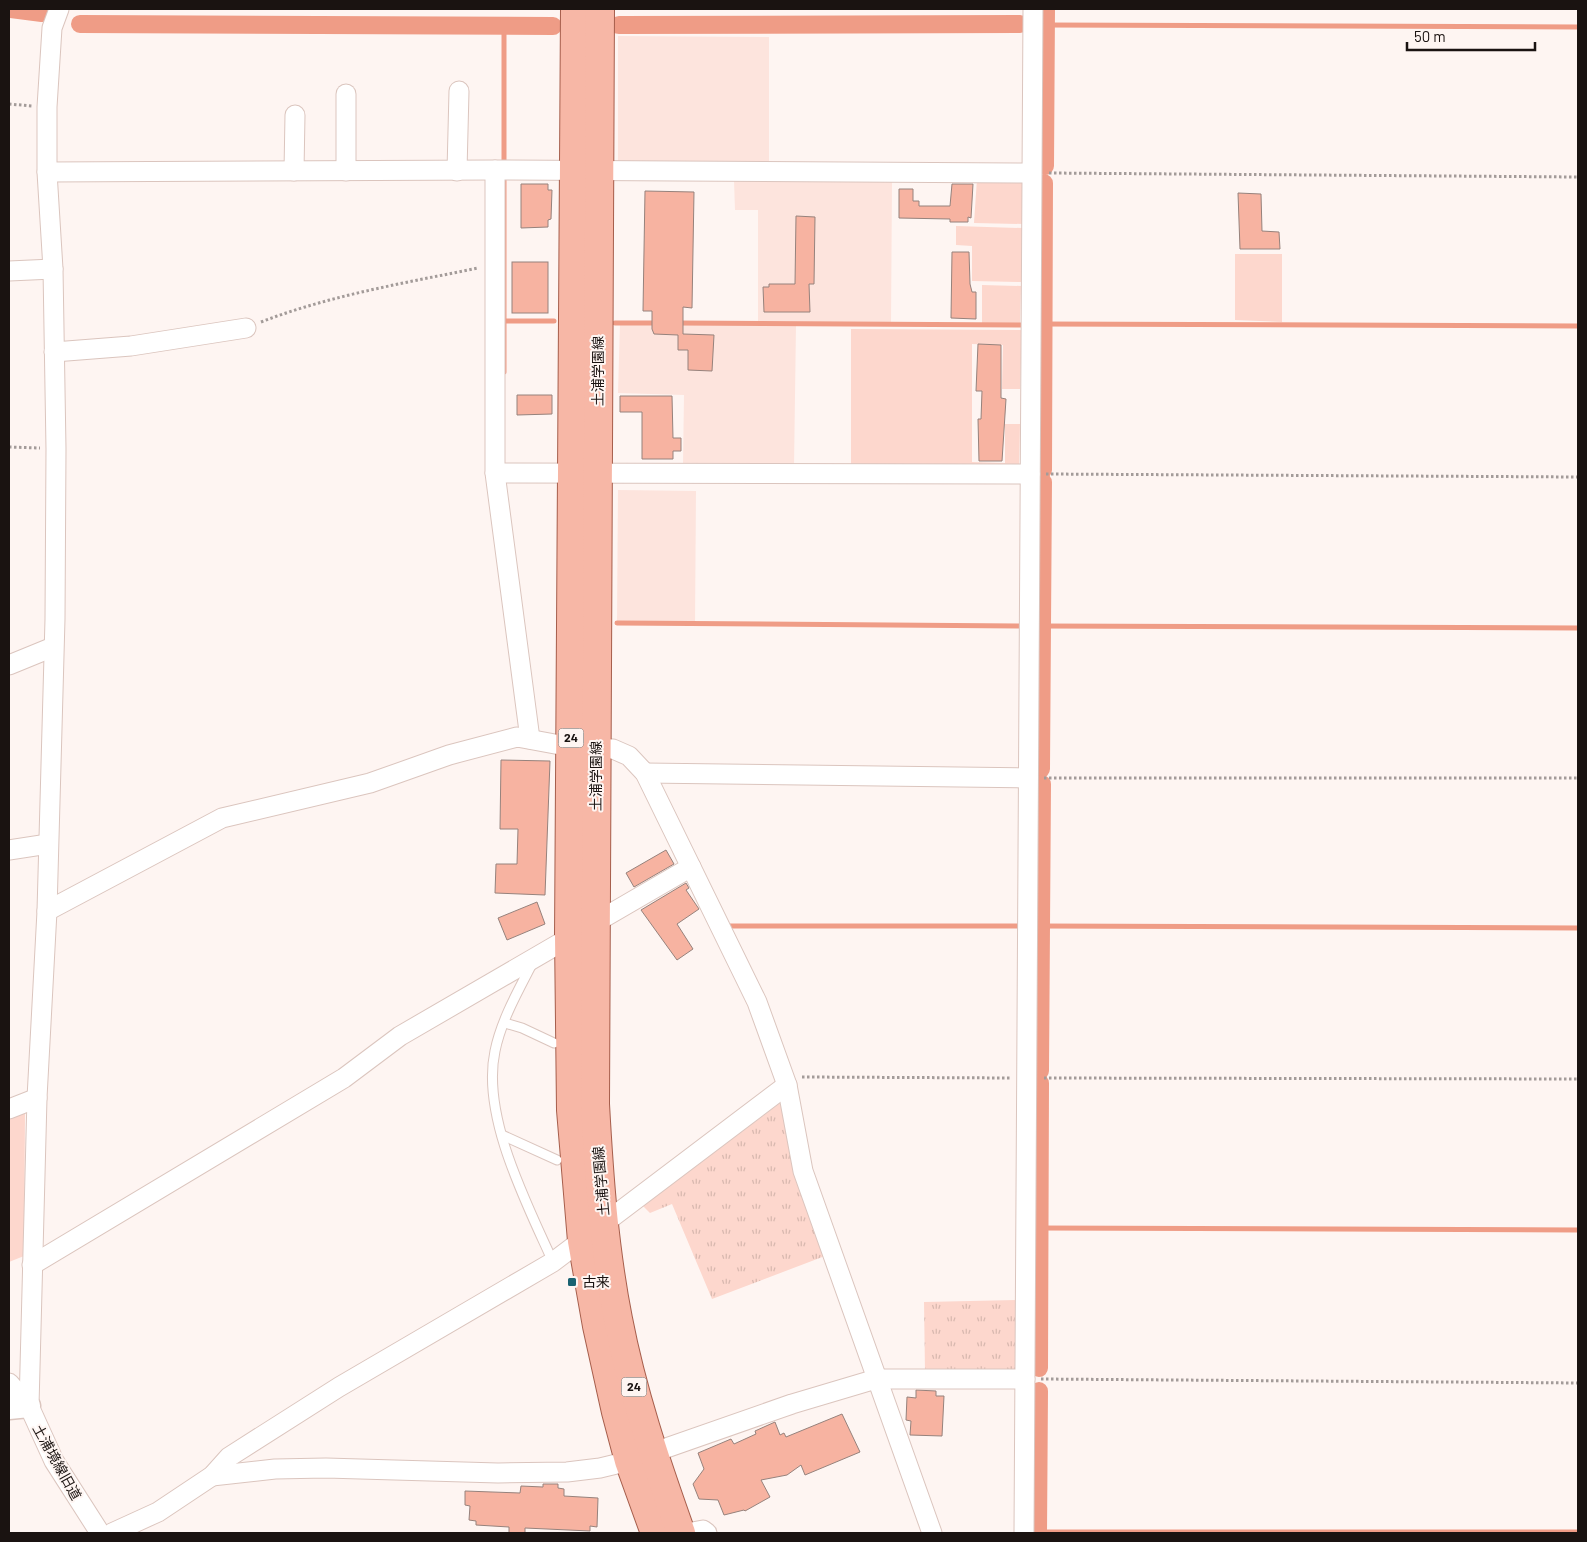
<svg xmlns="http://www.w3.org/2000/svg" width="1587" height="1542" font-family="Barlow,'Noto Sans JP',sans-serif">
  <style>
    .built { fill: #fde4dd }
    .grass { fill: url(#grass-tufts) }
    .garden { fill: #fdd7cd }
    .lines { fill: none; stroke-linecap: round; stroke-linejoin: round }
    .stream { stroke: #ef9c86; stroke-width: 5 }
    .canal { stroke: #ef9c86; stroke-width: 18 }
    .building { fill: #f7b3a1; stroke: #96827c }
    .service-casing { stroke: #dbc5be; stroke-width: 11 }
    .minor-casing { stroke: #dbc5be; stroke-width: 21 }
    .tertiary-casing { stroke: #dbc5be; stroke-width: 25 }
    .primary-casing { stroke: #a65e4c; stroke-width: 30 }
    .path { stroke: #a39b99; stroke-width: 3; stroke-dasharray: 2.5 2.5; stroke-linecap: butt }
    .service { stroke: #fff; stroke-width: 9 }
    .minor { stroke: #fff; stroke-width: 19 }
    .tertiary { stroke: #fff; stroke-width: 22 }
    .primary { stroke: #f7b7a6; stroke-width: 28 }
    .poi-dot { fill: #1a6271; stroke: #fef5f2; stroke-width: 2 }
    .labels { text-anchor: middle; stroke-width: 4; stroke-linejoin: round; paint-order: stroke }
    .shield { fill: #fef5f2; stroke: #5e5754; stroke-width: 1 }
    .shield-label { font-size: 12px; font-weight: bold; fill: #1a1311 }
    .street-label { font-size: 14px; fill: #1a1311; stroke: #fef5f2 }
    .poi-label { font-size: 14px; fill: #1a1311; stroke: #fef5f2; text-anchor: start }
  </style>
  <defs>
    <pattern id="grass-tufts" width="24" height="20" patternUnits="userSpaceOnUse" patternTransform="scale(1.25)"><rect width="24" height="20" fill="#fdd7cd"/><path d="M3 7l-1-3M5 7V3M7 7l1-3M15 17l-1-3M17 17v-4M19 17l1-3" fill="none" stroke="#d8b8af"/></pattern>
  </defs>
  <rect width="100%" height="100%" fill="#fef5f2"/>
  <!-- built -->
  <g class="built">
    <path d="M618,36L769,37V163L618,162Z"/>
    <path d="M734,181L892,182L891,324L758,321V210H735Z"/>
    <path d="M685,323L796,325L794,467L683,464L684,395L618,393L620,324L684,325Z"/>
    <path d="M618,490L696,491L695,624L617,621Z"/>
  </g>
  <!-- grass -->
  <g class="grass">
    <path d="M780,1103L797,1172L825,1256L712,1299L672,1204L650,1213L643,1206Z"/>
    <path d="M1016,1300L1017,1370L925,1372L924,1302Z"/>
  </g>
  <!-- garden -->
  <g class="garden">
    <path d="M977,179L1024,180L1023,224L974,223Z"/>
    <path d="M956,226L1022,228L1021,282L972,281V246L956,245Z"/>
    <path d="M1235,254H1282V322L1235,320Z"/>
    <path d="M982,285L1021,286L1020,324L982,323Z"/>
    <path d="M851,329L1022,330L1020,389H1002L1003,345L972,344V462L1005,463V424H1020L1019,470L851,468Z"/>
    <path d="M25,1112L24,1256L9,1262V1115Z"/>
  </g>
  <g class="lines">
    <!-- stream -->
    <g class="stream">
      <path d="M504,24V164"/>
      <path d="M1046,25L1578,27"/>
      <path d="M505,321H554"/>
      <path d="M615,323H657"/>
      <path d="M678,323L1022,325"/>
      <path d="M1042,324L1578,326"/>
      <path d="M504,372V175"/>
      <path d="M617,623L1020,626"/>
      <path d="M1042,626L1578,628"/>
      <path d="M730,926H1019"/>
      <path d="M1040,926L1578,928"/>
      <path d="M1039,1228L1578,1230"/>
      <path d="M1038,1532H1578"/>
    </g>
    <!-- canal -->
    <g class="canal">
      <path d="M11,9L42,13"/>
      <path d="M80,24L553,26"/>
      <path d="M619,25L1020,24"/>
      <path d="M1045,166L1046,9"/>
      <path d="M1043,470L1044,183"/>
      <path d="M1041,769L1043,482"/>
      <path d="M1040,1071L1042,784"/>
      <path d="M1039,1368L1040,1083"/>
      <path d="M1038,1533L1039,1391"/>
    </g>
  </g>
  <!-- building -->
  <g class="building">
    <path d="M521,184H548V190H552L551,219L548,220V227L521,228Z"/>
    <path d="M952,184H973L971,218L968,217V222H950V219L899,218V189H913V201H919V206H950Z"/>
    <path d="M645,191L694,192L692,308L683,307V334L714,335L712,371L688,370V350H678V335L654,334L652,329V311H643Z"/>
    <path d="M1238,193L1261,194L1262,231L1279,232L1280,249H1240Z"/>
    <path d="M796,216L815,217L814,284H809L810,312H764L763,287H769V284H795Z"/>
    <path d="M952,252H969L970,284L972,292H976V319L951,318Z"/>
    <rect x="512" y="262" width="36" height="51"/>
    <path d="M978,344L1001,345V398L1006,399L1002,461H979L978,419H981L982,391H976Z"/>
    <path d="M517,395H552V414L517,415Z"/>
    <path d="M620,396H672L673,438H681V451H673V459H642V412H620Z"/>
    <path d="M501,760L550,761L545,895L495,893L496,864H517L518,829H500Z"/>
    <path d="M666,850L674,864L634,887L626,873Z"/>
    <path d="M686,883L689,888L686,890L699,909L677,924L693,949L677,960L641,910Z"/>
    <path d="M537,902L545,924L507,940L498,918Z"/>
    <path d="M916,1390L936,1391V1396H944L942,1436L910,1435L911,1421L906,1420L907,1397L916,1398Z"/>
    <path d="M842,1414L860,1452L805,1475L801,1465L787,1475L761,1480L770,1497L745,1511L744,1510L724,1515L718,1500L699,1499L693,1484L704,1469L698,1453L731,1439L734,1444L756,1434L755,1431L775,1422L780,1435L784,1433L786,1437Z"/>
    <path d="M543,1484H558V1488L564,1489V1496L598,1498L597,1527L590,1526V1531L525,1528V1533H509V1527L476,1525V1521L469,1520L470,1506L465,1505V1491L520,1493L521,1486L543,1487Z"/>
  </g>
  <g class="lines">
    <!-- service casing -->
    <g class="service-casing">
      <g id="service">
        <path d="M532,964C518,991 501,1021 495,1051C481,1116 527,1204 553,1262"/>
        <path d="M505,1023L522,1028L554,1043"/>
        <path d="M502,1135L557,1160"/>
      </g>
    </g>
    <!-- minor casing -->
    <g class="minor-casing">
      <g id="minor">
        <path d="M59,9L52,28L47,107V172L53,269L56,449L55,619L47,911L37,1098L29,1406L54,1461L100,1533"/>
        <path d="M346,94V171"/>
        <path d="M495,170V473L530,739"/>
        <path d="M294,171L295,115"/>
        <path d="M457,171L459,91"/>
        <path d="M47,172L495,170L1031,173"/>
        <path d="M9,271L53,269"/>
        <path d="M54,352L131,346L246,328"/>
        <path d="M495,473L1030,474"/>
        <path d="M9,665L53,647"/>
        <path d="M645,773L1028,778"/>
        <path d="M9,850L48,844"/>
        <path d="M47,911L222,818L370,783L449,755L517,737L571,747L613,749L629,756L645,773L757,1002L787,1085L803,1171L932,1533"/>
        <path d="M9,1109L37,1098"/>
        <path d="M32,1265L344,1078L400,1036L691,867"/>
        <path d="M9,1383L29,1406"/>
        <path d="M212,1476L275,1469L326,1468L498,1473L567,1472L600,1468L629,1461L792,1404L876,1379H1025"/>
        <path d="M112,1533L158,1512L212,1476L229,1457L339,1387L553,1262L787,1085"/>
        <path d="M687,1533L703,1530L707,1533"/>
        <path d="M1024,1533L1033,9"/>
      </g>
    </g>
    <!-- tertiary casing -->
    <g class="tertiary-casing">
      <path id="tertiary" d="M9,1408L29,1406"/>
    </g>
    <!-- primary casing -->
    <g class="primary-casing">
      <g id="primary">
        <path d="M575,9L569,936L571,1110L582,1241L597,1326L616,1412L629,1461L655,1533"/>
        <path d="M600,9L595,1104C599,1176 604,1248 618,1319C632,1392 656,1463 681,1533"/>
      </g>
    </g>
    <!-- path -->
    <g class="path">
      <path d="M9,104L32,106"/>
      <path d="M1049,173L1578,177"/>
      <path d="M261,322C331,295 405,283 478,268"/>
      <path d="M9,447L40,448"/>
      <path d="M1046,474L1578,477"/>
      <path d="M1044,778H1578"/>
      <path d="M802,1077L1011,1078"/>
      <path d="M1044,1078L1578,1079"/>
      <path d="M1041,1379L1578,1383"/>
    </g>
    <!-- service -->
    <use href="#service" class="service"/>
    <!-- minor -->
    <use href="#minor" class="minor"/>
    <!-- tertiary -->
    <use href="#tertiary" class="tertiary"/>
    <!-- primary -->
    <use href="#primary" class="primary"/>
  </g>
  <!-- markers -->
  <rect class="poi-dot" x="567" y="1277" width="10" height="10" rx="2.5"/>
  <g class="labels">
    <!-- shield labels -->
    <g class="shield">
      <rect x="558.5" y="728.5" width="25" height="19" rx="4"/>
      <rect x="621.5" y="1377.5" width="25" height="19" rx="4"/>
    </g>
    <g class="shield-label">
      <text x="571" y="742">24</text>
      <text x="634" y="1391">24</text>
    </g>
    <!-- street labels -->
    <g class="street-label">
      <text transform="translate(598 371) rotate(-90)" y="5">土浦学園線</text>
      <text transform="translate(596 776) rotate(-90)" y="5">土浦学園線</text>
      <text transform="translate(601 1181) rotate(-95)" y="5">土浦学園線</text>
      <text transform="translate(57 1462) rotate(61)" y="5">土浦境線旧道</text>
    </g>
    <!-- poi labels -->
    <g class="poi-label">
      <text x="582" y="1287">古来</text>
    </g>
  </g>
  <!-- border -->
  <rect width="1587" height="1542" fill="none" stroke="#1a1311" stroke-width="20"/>
  <!-- scale -->
  <path d="M1407 42v8h128v-8" fill="none" stroke="#1a1311" stroke-width="2.5"/>
  <text x="1414" y="42" font-size="15" fill="#1a1311" stroke="#fef5f2" stroke-width="4" paint-order="stroke">50 m</text>
</svg>
